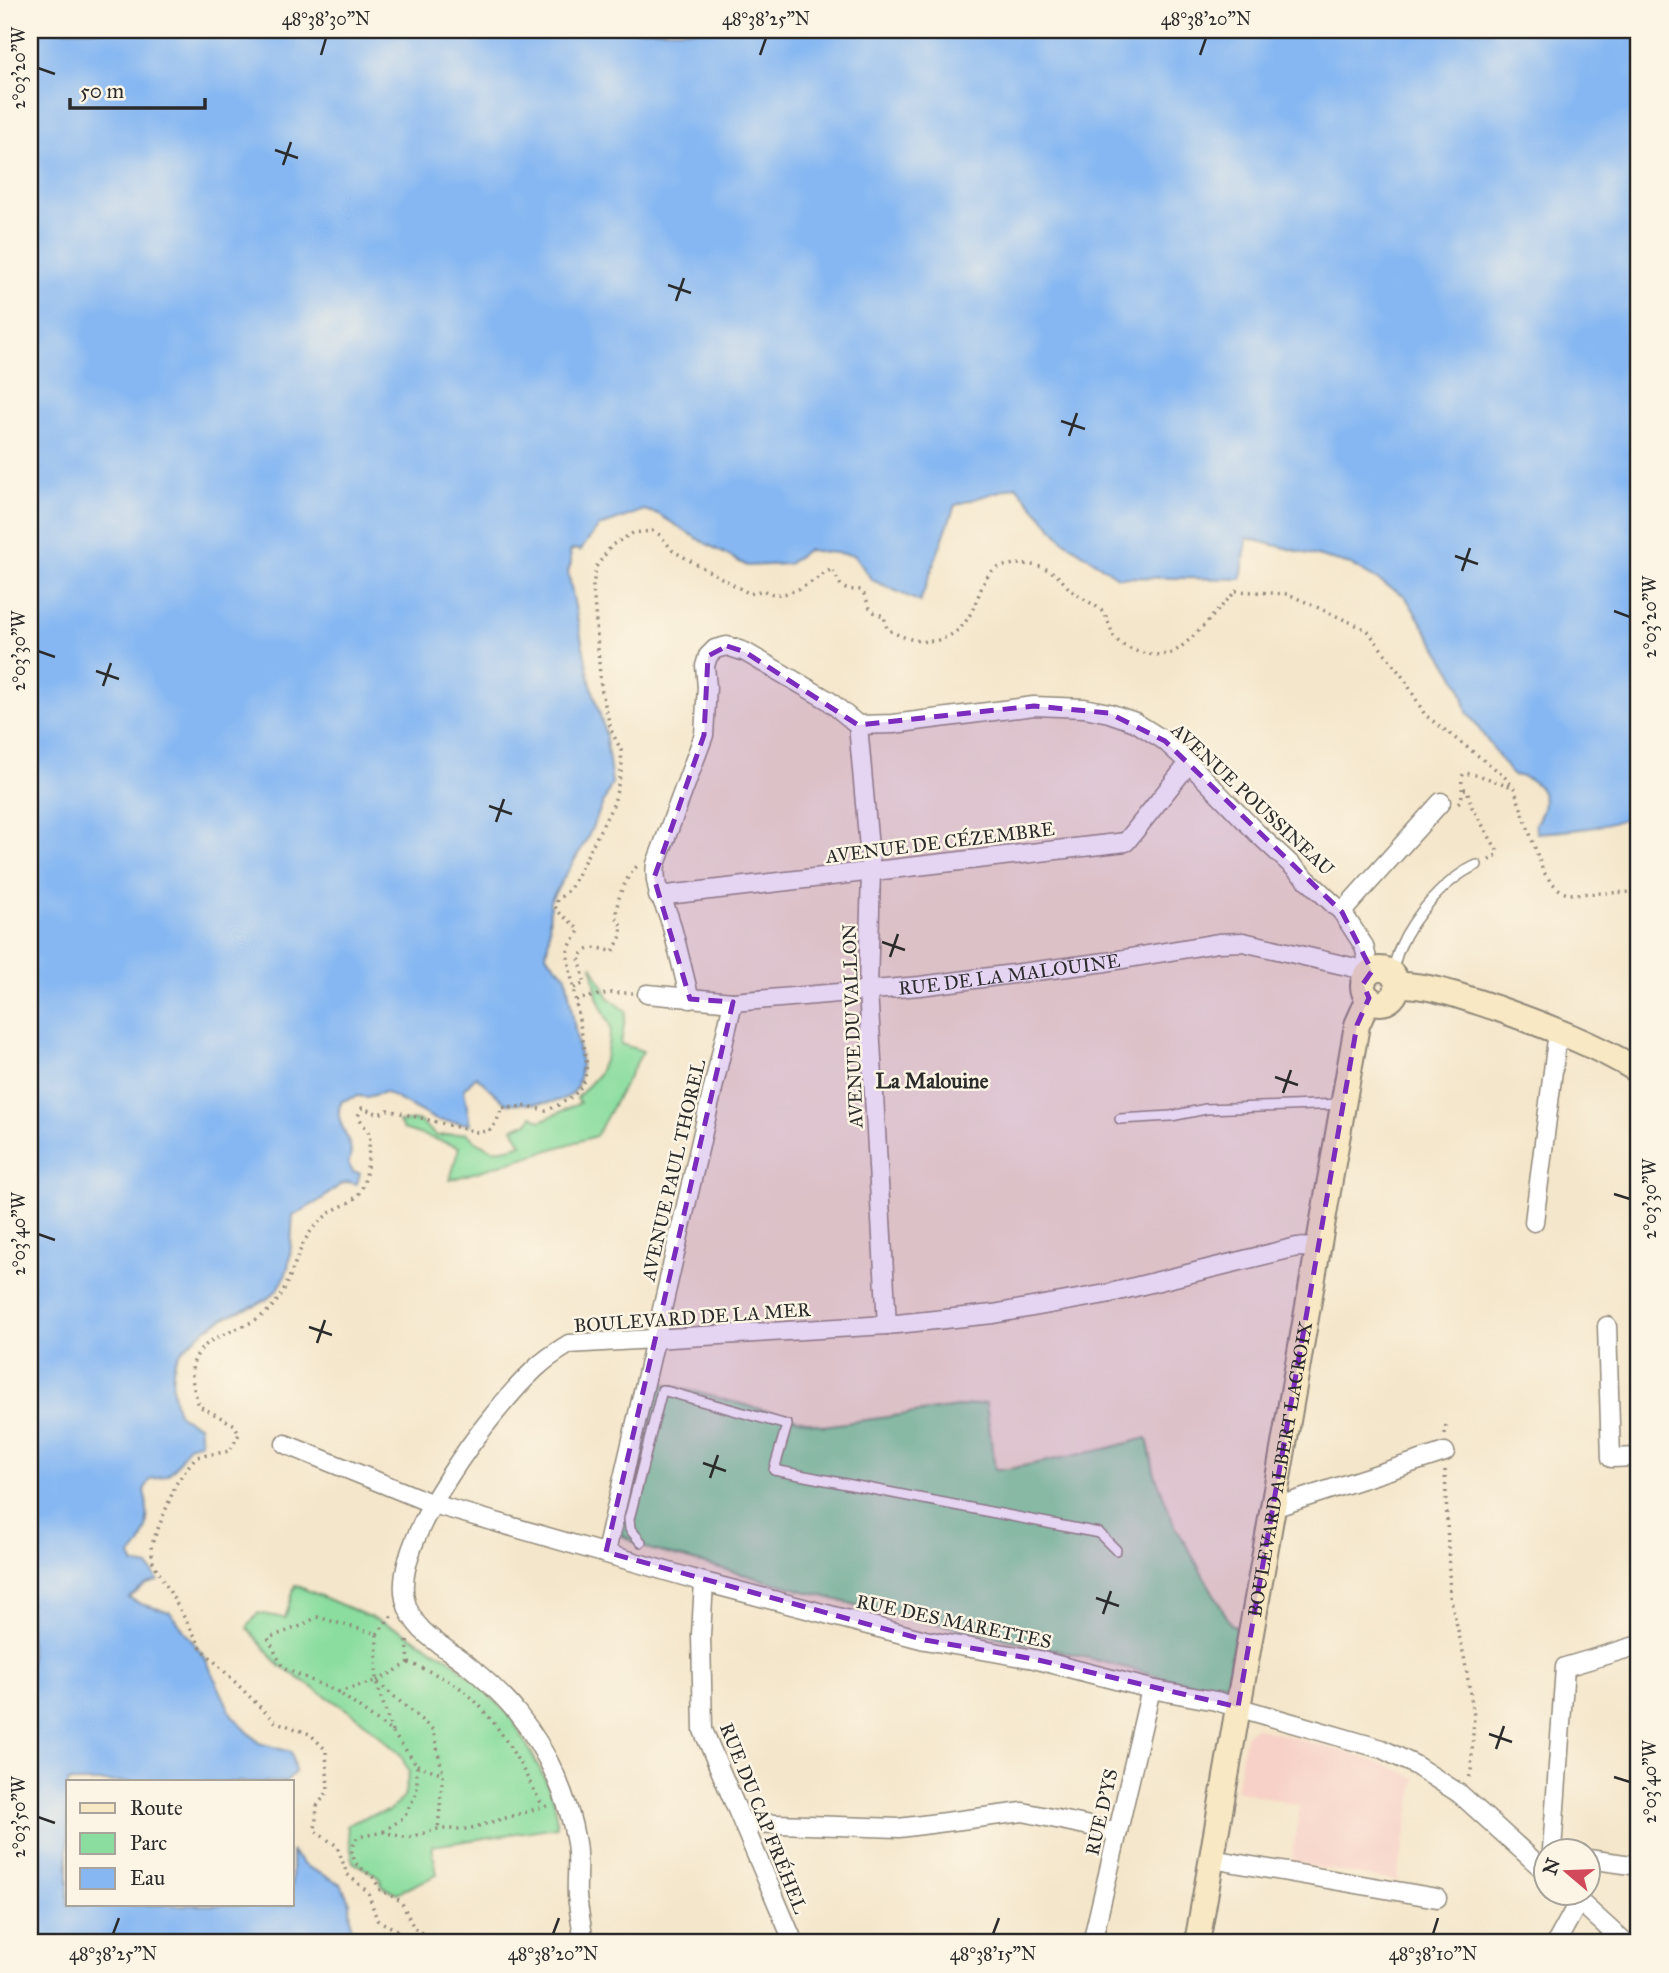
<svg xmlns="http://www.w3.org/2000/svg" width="1669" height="1973" font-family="'IM FELL Great Primer',serif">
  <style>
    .built { fill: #f7d1c7 }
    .green { fill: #8add9f; stroke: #5a8465; stroke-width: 2 }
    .water { fill: #86b7f2; stroke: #58718e; stroke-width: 2 }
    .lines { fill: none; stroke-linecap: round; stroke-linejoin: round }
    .lane-casing { stroke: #90887a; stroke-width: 12 }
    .street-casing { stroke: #90887a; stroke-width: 21 }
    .secondary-casing { stroke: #90887a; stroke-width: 28 }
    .path { stroke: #90887a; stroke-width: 3.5; stroke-dasharray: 2 5; stroke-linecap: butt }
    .lane { stroke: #fff; stroke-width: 9 }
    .street { stroke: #fff; stroke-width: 18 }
    .secondary { stroke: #f8e8c3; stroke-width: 24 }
    .marked { fill: #7b2cbf; fill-opacity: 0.2; stroke: #7b2cbf; stroke-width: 5; stroke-dasharray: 14 9; stroke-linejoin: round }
    .ticks { fill: none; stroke: #2b2b2b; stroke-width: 2.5 }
    .labels { text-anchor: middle; stroke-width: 5; stroke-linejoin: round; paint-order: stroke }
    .street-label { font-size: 19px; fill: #2b2b2b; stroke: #fcf5e5 }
    .neighbourhood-label { font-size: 21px; font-weight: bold; fill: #2b2b2b; stroke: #fcf5e5 }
    .neatline { fill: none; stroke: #2b2b2b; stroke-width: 2.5 }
    .ticks-label { font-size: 18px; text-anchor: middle; fill: #2b2b2b }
  </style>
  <rect width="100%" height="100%" fill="#fcf5e5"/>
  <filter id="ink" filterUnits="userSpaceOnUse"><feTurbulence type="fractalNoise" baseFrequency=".0143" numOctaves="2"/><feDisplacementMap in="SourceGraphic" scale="14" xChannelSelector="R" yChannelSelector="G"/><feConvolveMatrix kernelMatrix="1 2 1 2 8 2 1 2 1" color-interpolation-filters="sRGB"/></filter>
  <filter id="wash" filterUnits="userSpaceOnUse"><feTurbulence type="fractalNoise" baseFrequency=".00686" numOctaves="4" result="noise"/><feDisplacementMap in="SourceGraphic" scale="28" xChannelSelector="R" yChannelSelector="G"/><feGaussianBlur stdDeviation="1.57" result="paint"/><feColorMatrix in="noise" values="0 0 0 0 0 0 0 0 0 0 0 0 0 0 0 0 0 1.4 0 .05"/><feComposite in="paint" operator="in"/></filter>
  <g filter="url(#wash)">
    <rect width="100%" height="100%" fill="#f4e6ca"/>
    <!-- built -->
    <path class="built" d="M1254,1727L1345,1752L1392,1767L1416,1778L1397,1881L1291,1863L1300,1806L1236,1790L1245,1736Z"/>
    <!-- green -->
    <g class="green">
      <path d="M592,965L609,998L626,1011L621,1044L643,1051L596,1136L450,1180L459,1147L403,1129L399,1122L418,1120L437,1136L466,1133C488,1150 494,1154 522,1144L513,1128L529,1122L532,1116L541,1121L580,1103L577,1098L598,1075L606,1056L611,1028L597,997Z"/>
      <path d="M658,1382L824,1426L986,1403L995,1469H1009L1105,1449L1147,1438L1154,1471L1173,1522L1232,1626L1236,1627L1227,1680L1224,1684L1221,1682L1216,1686V1689L1213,1690L1065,1652L871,1609L646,1548L621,1535Z"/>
      <path d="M295,1585L398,1629L450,1659L478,1684L511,1717L532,1754L549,1787L555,1805L557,1827L432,1846L437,1875L397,1893L383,1887L378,1876L353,1862L347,1825L368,1816L389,1811L404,1797L409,1772L400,1754L358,1717L280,1666L247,1628L258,1613L285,1618Z"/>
    </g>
    <!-- water -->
    <path class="water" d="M30,30H1639V812C1609,829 1571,830 1537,833L1535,824C1553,800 1542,778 1512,775L1467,712L1460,685L1405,596L1351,565L1251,539L1247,538L1241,579L1118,577L1063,540L1016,486L955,505L920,602L872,580L854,555L807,550L788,564L747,566L703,542L658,514L644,510L598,527L580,551L576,549L570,551L571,563L568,572L590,681L605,732L612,783L587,839L550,901L549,938L546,955L566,976L581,1065C580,1073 579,1086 573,1093C559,1107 524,1103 505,1103L476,1076L464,1089L470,1124L436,1120L385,1092L367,1097L357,1096L342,1101C329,1123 360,1142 348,1163L353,1172L360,1173L357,1184L348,1182L341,1184L322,1199L293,1216C290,1241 294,1274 274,1293C262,1306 241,1309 226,1317C212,1324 183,1345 176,1359C172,1367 172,1382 173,1391C176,1414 177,1417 199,1425L201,1442L188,1446C176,1465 175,1477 151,1479L144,1490C150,1512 149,1539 131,1556L133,1564L149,1567L158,1581L147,1584L129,1598L141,1604L170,1612L205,1658L232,1715L244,1728L259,1743L291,1752L295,1772L285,1782H68V1905H292V1852L304,1865L341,1884L350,1903L351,1926L355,1938L379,1943H30Z"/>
  </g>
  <g filter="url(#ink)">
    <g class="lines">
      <!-- lane casing -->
      <g class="lane-casing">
        <g id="lane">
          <path d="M1391,973C1395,965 1396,956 1400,947C1413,917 1446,878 1477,865"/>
          <path d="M1120,1119L1171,1116L1206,1109L1342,1104"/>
          <path d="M641,1542L630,1529L629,1519L662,1390L787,1425L774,1470L1099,1533L1116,1550"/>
        </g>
      </g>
      <!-- street casing -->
      <g class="street-casing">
        <g id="street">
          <path d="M858,725L893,724L1034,706L1084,708L1109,713L1135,722L1165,741L1189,763L1257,833L1342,912L1364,946L1368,963L1372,971"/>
          <path d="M858,725L871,871L868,989L887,1325"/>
          <path d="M658,896L1126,842L1189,763"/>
          <path d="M1342,912L1441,802"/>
          <path id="s1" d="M647,994L733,1002L920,986L1106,962L1218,943L1243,942L1360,969L1367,975"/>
          <path d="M690,999C683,972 677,944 669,917C662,898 653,886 656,864L704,735L707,687L705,666L708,656L715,649L727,646L745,652L828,700L858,725"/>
          <path d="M1534,1222L1558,1031"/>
          <path d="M1607,1326L1611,1458L1639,1457"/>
          <path d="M285,1444L433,1504L704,1582L925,1640L1034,1659L1151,1689L1216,1701L1382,1749L1415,1765L1460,1794L1546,1872"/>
          <path d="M1273,1508L1445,1452"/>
          <path d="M606,1552L733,1002"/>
          <path d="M704,1582L701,1635L703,1730L794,1943"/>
          <path d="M743,1823L899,1828L1023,1812L1118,1832"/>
          <path d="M1552,1850L1565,1667L1639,1645"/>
          <path d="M1212,1859L1437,1898"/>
          <path d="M1588,1859L1639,1866"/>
          <path d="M1569,1892L1625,1943"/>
          <path d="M584,1943C582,1928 579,1912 577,1896C576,1879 579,1861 576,1843C569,1798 547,1750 518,1714C504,1696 487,1681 469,1666C445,1646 412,1633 405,1599C392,1539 492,1409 535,1369C545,1359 556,1352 569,1344L887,1325L993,1314L1106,1294L1297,1247L1318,1248"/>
          <path d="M1092,1943L1151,1689"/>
          <path d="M1556,1943L1579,1901"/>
        </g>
      </g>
      <!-- secondary casing -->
      <g class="secondary-casing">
        <g id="secondary">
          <circle cx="1380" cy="986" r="17"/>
          <path d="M1397,985C1430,984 1465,998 1496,1008C1546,1026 1594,1044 1639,1071"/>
          <path id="s2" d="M1197,1943L1357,1025L1369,998"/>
        </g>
      </g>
      <!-- path -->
      <g class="path">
        <path d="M1464,789H1467L1472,807L1497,850V855L1488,861"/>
        <path d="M1458,803C1467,793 1458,783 1464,773L1481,776L1512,787"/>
        <path d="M574,988L585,983L579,958C588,945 599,947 613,952L620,938L622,926L616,917C617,896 625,878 639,864"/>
        <path d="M576,1000L609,993H633"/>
        <path d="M1633,1045L1639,1028"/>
        <path d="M1445,1434L1446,1424"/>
        <path d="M1445,1470L1450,1596L1464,1656L1474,1716L1471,1772L1468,1781"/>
        <path d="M377,1634L393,1614"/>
        <path d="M407,1641L409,1663"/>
        <path d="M409,1663C428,1670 457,1683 471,1697C503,1728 522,1768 543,1807"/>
        <path d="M377,1681L409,1663"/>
        <path d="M338,1692L376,1681L377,1634L317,1617L301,1626L268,1638L283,1668L338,1692L392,1732L417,1765V1792L404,1817L383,1832"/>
        <path d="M392,1732L376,1681L433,1730L443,1774L438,1829"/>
        <path d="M417,1765L441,1773"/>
        <path d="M414,1943L399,1931L377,1920L368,1892L347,1874L337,1846L315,1831L317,1806L328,1791L326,1750L310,1734L274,1721L202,1649L153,1562L151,1546L176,1484L187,1468L196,1457L230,1451L239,1434L235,1425L199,1406C194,1389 187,1371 197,1355C210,1333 245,1330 264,1314C291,1294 292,1257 311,1231C316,1224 326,1215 334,1210C343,1205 354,1202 360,1192C367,1182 369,1148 370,1135L358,1116L362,1108L379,1114L388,1110L477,1132L489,1131L496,1123L502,1108L529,1106L546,1111C573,1098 589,1090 586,1057L568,959V949L579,931C572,920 560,917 555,906L557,900L570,889L614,803L622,768L621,750L611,730L601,688L593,586L596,567L612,545L633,533L652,531L660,535L673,551L750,594L763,590C785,604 813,580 832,569C837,575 838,584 844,588C849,591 855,589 861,590C871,602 864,611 884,616L887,629C903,638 920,644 938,640C983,629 973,575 1000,567C1017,562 1042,563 1056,575C1062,579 1066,586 1071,590C1080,598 1093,603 1102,611C1110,619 1109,631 1116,639C1128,652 1154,658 1171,653C1186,648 1223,604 1236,591L1288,594L1367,630L1405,680L1425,715L1502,774L1514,788L1543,871L1550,881L1562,892L1568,894L1639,892"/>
        <path d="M431,1943L429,1937L414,1928L401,1901L380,1890L374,1878L355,1863L352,1852L354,1842L358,1837L383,1832L408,1838L438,1829H468L550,1805"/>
      </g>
      <!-- lane -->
      <use href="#lane" class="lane"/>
      <!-- street -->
      <use href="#street" class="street"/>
      <!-- secondary -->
      <use href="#secondary" class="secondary"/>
    </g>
  </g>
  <!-- marked area -->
  <path class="marked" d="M727,646L745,652L858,725L1034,706L1109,713L1165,741L1342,912L1372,971L1363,984L1369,998L1357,1025L1238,1707L1034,1659L925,1640L606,1552L733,1002L690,999L654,878L704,735L708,656Z"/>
  <!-- ticks -->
  <path class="ticks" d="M321,55L326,38M760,55L766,38M1200,55L1206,38M38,68L55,74M275,150L298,158M283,165L291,142M668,285L691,293M676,301L684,278M1061,421L1085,429M1069,436L1077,413M1455,556L1478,564M1462,571L1470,548M1614,611L1630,617M38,651L55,657M96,671L119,679M103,686L111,663M489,806L512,814M496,822L504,799M882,942L905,950M890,957L898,934M1275,1077L1298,1085M1283,1093L1291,1070M1614,1194L1630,1199M38,1234L55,1240M309,1327L332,1335M317,1343L325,1320M703,1463L726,1471M710,1478L718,1455M1096,1598L1119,1606M1103,1614L1111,1591M1489,1734L1512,1742M1496,1749L1504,1726M1614,1777L1630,1782M38,1817L55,1823M113,1934L119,1918M553,1934L559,1918M993,1934L999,1918M1433,1934L1438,1918"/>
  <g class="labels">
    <!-- street labels -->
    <g class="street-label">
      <text transform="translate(1253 799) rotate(43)" y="7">AVENUE POUSSINEAU</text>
      <text transform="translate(940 842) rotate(-7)" y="7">AVENUE DE CÉZEMBRE</text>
      <text dy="7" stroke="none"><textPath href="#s1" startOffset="364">RUE DE LA MALOUINE</textPath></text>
      <text transform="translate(852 1026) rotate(-92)" y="7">AVENUE DU VALLON</text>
      <text transform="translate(673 1170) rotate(-77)" y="7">AVENUE PAUL THOREL</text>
      <text transform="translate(692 1317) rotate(-4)" y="7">BOULEVARD DE LA MER</text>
      <text dy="7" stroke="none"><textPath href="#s2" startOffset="481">BOULEVARD ALBERT LACROIX</textPath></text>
      <text transform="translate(954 1621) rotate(12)" y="7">RUE DES MARETTES</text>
      <text transform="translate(1101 1812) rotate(-77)" y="7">RUE D'YS</text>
      <text transform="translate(764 1818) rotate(68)" y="7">RUE DU CAP FRÉHEL</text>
    </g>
    <!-- neighbourhood labels -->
    <g class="neighbourhood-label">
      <text x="932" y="1088">La Malouine</text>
    </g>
  </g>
  <!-- margin -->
  <rect width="1669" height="1973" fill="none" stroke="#fcf5e5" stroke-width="77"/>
  <!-- legend -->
  <rect x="66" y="1780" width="228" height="126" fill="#fcf5e5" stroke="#a8a49b" stroke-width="2"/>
  <rect x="80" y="1803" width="35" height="10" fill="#f8e8c3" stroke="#a8a49b" stroke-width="2"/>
  <text x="130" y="1815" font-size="21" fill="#2b2b2b">Route</text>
  <rect x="80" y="1833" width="35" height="21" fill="#8add9f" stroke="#a8a49b" stroke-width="2"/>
  <text x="130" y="1850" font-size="21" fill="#2b2b2b">Parc</text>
  <rect x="80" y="1868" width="35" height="21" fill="#86b7f2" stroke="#a8a49b" stroke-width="2"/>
  <text x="130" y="1885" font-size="21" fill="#2b2b2b">Eau</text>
  <!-- north arrow -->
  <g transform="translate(1567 1872) rotate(289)"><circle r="33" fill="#fcf5e5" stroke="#a8a49b" stroke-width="2"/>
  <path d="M0-5L12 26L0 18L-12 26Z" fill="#d1495b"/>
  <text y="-10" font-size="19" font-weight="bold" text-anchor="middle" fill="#2b2b2b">N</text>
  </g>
  <!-- scale -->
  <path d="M70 98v10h135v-10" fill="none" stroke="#2b2b2b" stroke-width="3.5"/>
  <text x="80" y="98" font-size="21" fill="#2b2b2b" stroke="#fcf5e5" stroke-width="5" paint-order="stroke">50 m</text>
  <rect x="38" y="38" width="1592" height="1896" class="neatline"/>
  <g class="ticks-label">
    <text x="326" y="25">48°38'30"N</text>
    <text x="766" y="25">48°38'25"N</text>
    <text x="1206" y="25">48°38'20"N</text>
    <text transform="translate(19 68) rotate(-90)" y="6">2°03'20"W</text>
    <text transform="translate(1650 617) rotate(-90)" y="6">2°03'20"W</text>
    <text transform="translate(19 651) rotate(-90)" y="6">2°03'30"W</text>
    <text transform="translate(1650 1199) rotate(-90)" y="6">2°03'30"W</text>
    <text transform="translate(19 1234) rotate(-90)" y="6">2°03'40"W</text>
    <text transform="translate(1650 1782) rotate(-90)" y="6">2°03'40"W</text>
    <text transform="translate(19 1817) rotate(-90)" y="6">2°03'50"W</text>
    <text x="113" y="1960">48°38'25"N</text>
    <text x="553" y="1960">48°38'20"N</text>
    <text x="993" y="1960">48°38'15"N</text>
    <text x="1433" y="1960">48°38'10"N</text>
  </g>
</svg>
